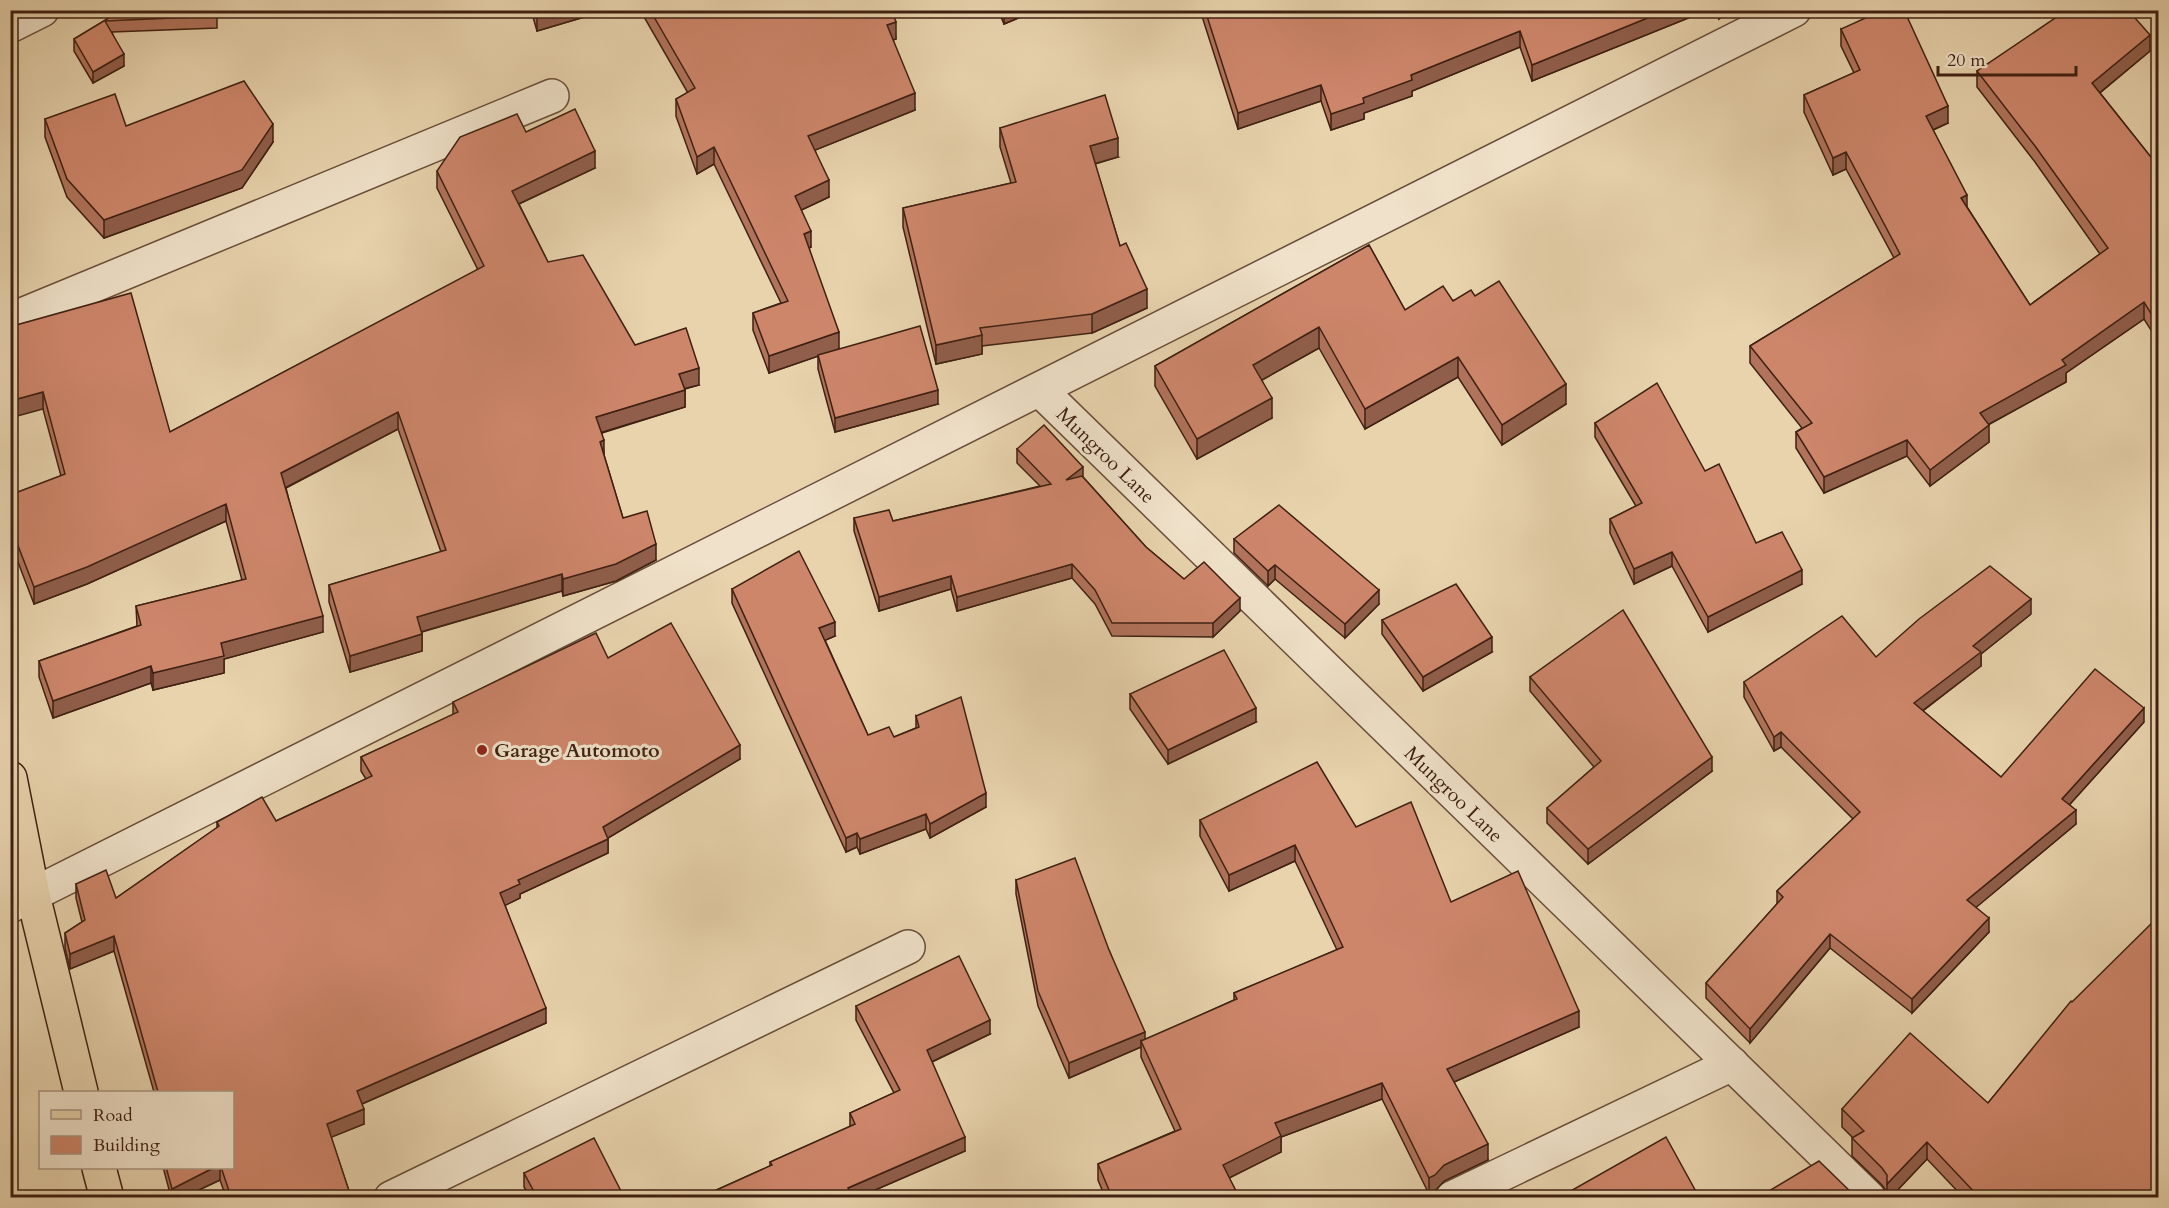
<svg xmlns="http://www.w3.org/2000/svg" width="2169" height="1208" font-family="Cardo,serif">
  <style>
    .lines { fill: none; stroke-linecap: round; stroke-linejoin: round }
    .minor-casing { stroke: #694d39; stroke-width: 36 }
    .major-casing { stroke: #3f2012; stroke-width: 36 }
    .minor { stroke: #f0e2ca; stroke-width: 33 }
    .major { stroke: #e8d3ad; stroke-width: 33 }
    .wall { fill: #b1735c; stroke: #3f2012; stroke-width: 1.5 }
    .shaded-wall { fill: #905e4b; stroke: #3f2012; stroke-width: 1.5 }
    .building { fill: #ce866b; stroke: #3f2012; stroke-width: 1.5 }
    .poi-dot { fill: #8f2418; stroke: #f0e2ca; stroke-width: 2 }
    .labels { text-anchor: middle; stroke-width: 6; stroke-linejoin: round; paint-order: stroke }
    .street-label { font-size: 20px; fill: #3f2012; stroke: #f0e2ca }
    .poi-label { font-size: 20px; font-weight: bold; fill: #3f2012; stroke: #f0e2ca; text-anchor: start }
  </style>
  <rect width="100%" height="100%" fill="#e8d3ad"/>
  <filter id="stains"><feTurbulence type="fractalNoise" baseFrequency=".00333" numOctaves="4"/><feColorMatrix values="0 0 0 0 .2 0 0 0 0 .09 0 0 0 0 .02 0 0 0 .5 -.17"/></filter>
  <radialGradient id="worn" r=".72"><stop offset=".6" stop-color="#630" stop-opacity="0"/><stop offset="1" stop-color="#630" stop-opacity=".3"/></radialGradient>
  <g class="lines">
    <!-- minor casing -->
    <g class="minor-casing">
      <g id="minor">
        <path d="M10,26L42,10"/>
        <path d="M10,320L552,96"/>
        <path d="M1040,390L1869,1198"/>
        <path d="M10,906L1794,10"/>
        <path d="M391,1198L908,947"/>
        <path d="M1452,1198L1732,1064"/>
      </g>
    </g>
    <!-- major casing -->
    <g class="major-casing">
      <g id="major">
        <path d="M10,778L33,895L81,1092"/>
        <path d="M99,1168L107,1198"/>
      </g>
    </g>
    <!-- minor -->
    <use href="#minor" class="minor"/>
    <!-- major -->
    <use href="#major" class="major"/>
  </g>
  <!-- wall -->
  <g class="wall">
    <path d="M122,10H217V28L112,32L124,66L93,83L74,51V39Z"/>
    <path d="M531,10H608L537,31Z"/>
    <path d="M640,10H892L896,39L893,40L915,110L815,150L829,197L801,210L811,247L809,248L839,349L938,404L835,432L818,369V356L769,373L753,330V313L781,303L714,164L697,174L676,116V99L688,93Z"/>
    <path d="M998,10H1037L1004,24Z"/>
    <path d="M1200,10H1708L1532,81L1520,47L1412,91V96L1364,113V119L1331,130L1321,101L1238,129Z"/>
    <path d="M1715,10H1728L1719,19Z"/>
    <path d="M1841,29L1948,123L1933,130L1967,207L2030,305L2100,254L2035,162L1977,87V71L2150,51L2100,93L2158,166V341L2144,319L2066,373V382L1988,425L1989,442L1930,486L1907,456L1824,493L1796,448V432L1802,428L1750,363V346L1894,258L1846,169L1833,175L1804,112V95L1854,73L1841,46Z"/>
    <path d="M45,119L126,126L273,142L242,188L104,238L67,197L45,137Z"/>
    <path d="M1000,128L1118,157L1095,164L1120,246L1147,308L1092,333L982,346V354L936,364L903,227V208L1011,183L1000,147Z"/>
    <path d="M526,132L595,168L519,204L548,262L635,345L699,385L685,389V407L602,433L604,455L623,518L656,560L616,581L563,596L562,591L422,632V651L350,672L329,602V585L441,552L398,429L286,488L323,632L224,659V673L153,690L151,683L53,718L39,677V661L137,626L136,606L242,580L226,521L87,584L34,604L10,541V495L61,476L43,409L16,325L170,432L478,270L437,188V171Z"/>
    <path d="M1369,245L1405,310L1475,296L1566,404L1502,445L1458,377L1365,429L1319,348L1262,380L1272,418L1197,459L1155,386V366Z"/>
    <path d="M1595,423L1705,471L1756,543L1802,584L1708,632L1672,566L1634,584L1610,533V519L1636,506L1595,437Z"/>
    <path d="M1017,449L1083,477L1146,547L1184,579L1240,611L1213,637L1112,636L1095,604L1072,578L957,611L951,589L879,611L854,531V518L893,521L1040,486L1017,463Z"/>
    <path d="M1234,539L1379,604L1345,638L1275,579L1268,586L1234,553Z"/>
    <path d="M732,589L835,636L825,640L868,735L894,737L916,728V716L986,807L930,838L926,829L860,854L857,847L846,852L732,603Z"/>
    <path d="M2031,614L1981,654V666L1923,711L2001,777L2144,722L2070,804L2076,824L1976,907L1989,932L1912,1013L1830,948L1750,1043L1706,998V983L1777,904V891L1853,819L1781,747L1774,751L1744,697V682L1876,657Z"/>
    <path d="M1382,620L1492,652L1423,691L1382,634Z"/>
    <path d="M608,658L740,759L608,838V853L520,894V898L505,905L546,1023L362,1104L364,1124L331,1137L351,1197H226L220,1180L184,1197H171L163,1167H232V1092H154L114,951L70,969L65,948V933L82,922L76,898V884L116,898L217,828V822L276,821L366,779L361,771V757L453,715V702Z"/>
    <path d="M1530,677L1712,771L1588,864L1547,823V808L1594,767L1530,691Z"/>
    <path d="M1130,694L1256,722L1168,764L1130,709Z"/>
    <path d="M1200,820L1356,827L1451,902L1579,1027L1454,1082L1488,1160L1444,1181L1435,1191L1429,1194L1382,1099L1281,1137V1152L1229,1178L1239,1197H1105L1098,1180V1164L1175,1131L1141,1057V1047L1069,1078L1038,1006L1016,894V880L1109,950L1145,1040L1234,1000V993L1337,950L1295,861L1229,891L1200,836Z"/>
    <path d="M2072,1002L2158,1197H1963L1927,1159L1891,1197H1887V1192L1882,1185L1852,1156V1138H1853L1842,1127V1109L1988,1103Z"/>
    <path d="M856,1006L990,1034L932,1062L965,1151L859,1197H701L770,1166V1162L850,1127V1113L894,1093L856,1020Z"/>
    <path d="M524,1173L624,1197H530L524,1187Z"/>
  </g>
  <!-- shaded-wall -->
  <g class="shaded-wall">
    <path d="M551,10H608L537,31V15Z"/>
    <path d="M1004,10H1037L1004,24Z"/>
    <path d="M1667,10H1708L1532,81V65Z"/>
    <path d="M1719,10H1728L1719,19Z"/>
    <path d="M896,22V39L887,42V25Z"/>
    <path d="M1520,31V47L1412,91V96L1364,113V119L1331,130V114L1363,98L1411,75Z"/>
    <path d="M2150,35V51L2092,99V83Z"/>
    <path d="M124,54V66L93,83V72Z"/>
    <path d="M1321,85V101L1238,129V113Z"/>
    <path d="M915,93V110L808,153V136Z"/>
    <path d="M1948,106V123L1926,133V116Z"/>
    <path d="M273,124V142L242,188L104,238V220Z"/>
    <path d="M1118,138V157L1090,165V146Z"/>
    <path d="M714,147V164L697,174V157Z"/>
    <path d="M595,151V168L512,207V191Z"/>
    <path d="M1846,152V169L1833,175V158Z"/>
    <path d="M829,180V197L795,213V196Z"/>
    <path d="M1967,195V211L1961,198Z"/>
    <path d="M811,231V247L804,251V234Z"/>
    <path d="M1147,289V308L1092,333V314Z"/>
    <path d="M2144,302V319L2066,373V382L1980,429V413L2062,360Z"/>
    <path d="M1319,327V348L1253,385V365Z"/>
    <path d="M839,332V349L769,373V356Z"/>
    <path d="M982,335V354L936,364V345Z"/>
    <path d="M1458,357V377L1365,429V409Z"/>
    <path d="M699,368V385L679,390V374Z"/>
    <path d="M1566,384V404L1502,445V425Z"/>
    <path d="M685,390V407L596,434V417Z"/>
    <path d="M938,390V404L835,432V418Z"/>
    <path d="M43,392V409L10,418V401Z"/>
    <path d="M1272,398V418L1197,459V439Z"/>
    <path d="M398,412V429L281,490V473Z"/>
    <path d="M1989,425V442L1930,486V470Z"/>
    <path d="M604,440V457L600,442Z"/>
    <path d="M1907,440V456L1824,493V477Z"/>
    <path d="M1083,467V481L1066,480Z"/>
    <path d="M226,504V521L87,584L34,604V587Z"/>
    <path d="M656,544V560L616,581L563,596V579Z"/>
    <path d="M1672,552V566L1634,584V569Z"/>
    <path d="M1072,564V578L957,611V597Z"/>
    <path d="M1275,565V579L1268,586V571Z"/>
    <path d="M1802,570V584L1708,632V617Z"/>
    <path d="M562,574V591L417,633V617Z"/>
    <path d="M951,576V589L879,611V597Z"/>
    <path d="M1379,590V604L1345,638V624Z"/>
    <path d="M1240,598V611L1213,637V623Z"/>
    <path d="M2031,599V614L1981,654V666L1914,717V703L1973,646Z"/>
    <path d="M323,616V632L224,659V673L153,690V673L221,643Z"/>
    <path d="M835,622V636L819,643V628Z"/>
    <path d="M422,634V651L350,672V656Z"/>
    <path d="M1492,637V652L1423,691V677Z"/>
    <path d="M151,666V683L53,718V701Z"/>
    <path d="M1256,708V722L1168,764V750Z"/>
    <path d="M2144,708V722L2062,813V799Z"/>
    <path d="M1781,732V747L1774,751V737Z"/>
    <path d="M740,745V759L603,841V827Z"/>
    <path d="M1712,757V771L1588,864V849Z"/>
    <path d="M986,793V807L930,838V824Z"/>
    <path d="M2076,810V824L1967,915V900Z"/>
    <path d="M926,814V829L860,854V839Z"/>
    <path d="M857,833V847L846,852V838Z"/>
    <path d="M608,839V853L520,894V898L500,908V893L518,880Z"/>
    <path d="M1295,845V861L1229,891V875Z"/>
    <path d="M1989,918V932L1912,1013V999Z"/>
    <path d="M1830,934V948L1750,1043V1029Z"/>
    <path d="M114,936V951L70,969V954Z"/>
    <path d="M546,1008V1023L357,1106V1091Z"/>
    <path d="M1579,1011V1027L1447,1085V1069Z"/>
    <path d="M990,1020V1034L927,1064V1050Z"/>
    <path d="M1145,1032V1046L1141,1041V1047L1069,1078V1063Z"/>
    <path d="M1382,1083V1099L1281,1137V1152L1223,1181V1165L1275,1123Z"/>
    <path d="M364,1109V1124L327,1139V1124Z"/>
    <path d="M965,1137V1151L859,1197H848V1188Z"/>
    <path d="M1927,1142V1159L1891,1197H1887V1184Z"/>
    <path d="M1488,1144V1160L1444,1181L1435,1191L1429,1194V1178L1444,1165Z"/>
    <path d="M215,1167H220V1180L184,1197H172V1189Z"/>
  </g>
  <!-- building -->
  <g class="building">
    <path d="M122,10H217V16L105,21L124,54L93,72L74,39Z"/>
    <path d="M536,10H551L537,15Z"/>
    <path d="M650,10H892L896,22L887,25L915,93L808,136L829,180L795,196L811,231L804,234L839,332L769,356L753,313L788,301L714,147L697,157L676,99L695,88Z"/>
    <path d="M1205,10H1667L1532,65L1520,31L1411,75L1412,80L1363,98L1364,103L1331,114L1321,85L1238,113Z"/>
    <path d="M1883,10H1904L1948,106L1926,116L1967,195L1961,198L2030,305L2108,248L2035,146L1977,71L2067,10H2128L2150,35L2092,83L2158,166V325L2144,302L2062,360L2066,365L1980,413L1989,425L1930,470L1907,440L1824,477L1796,432L1812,423L1750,346L1900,254L1846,152L1833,158L1804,95L1860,70L1841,29Z"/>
    <path d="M244,81L273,124L242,170L104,220L67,179L45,119L115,94L126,126Z"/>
    <path d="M1105,95L1118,138L1090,146L1120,246L1126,243L1147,289L1092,314L980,328L982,335L936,345L903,208L1016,182L1000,128Z"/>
    <path d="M575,109L595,151L512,191L548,262L583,255L635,345L686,328L699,368L679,374L685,390L596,417L604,440L600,442L623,518L647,511L656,544L616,564L563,579L562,574L417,617L422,634L350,656L329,585L446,550L398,412L281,473L323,616L221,643L224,656L153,673L151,666L53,701L39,661L141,625L136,606L246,579L226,504L87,567L34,587L10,525V495L65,474L43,392L10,401V322L14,321L16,325L131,293L170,432L484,266L437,171L460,137L517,114L526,132Z"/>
    <path d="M1369,245L1405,310L1443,286L1453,301L1471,290L1475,296L1499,281L1566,384L1502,425L1458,357L1365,409L1319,327L1253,365L1272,398L1197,439L1155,366Z"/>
    <path d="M920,326L938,390L835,418L818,355Z"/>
    <path d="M1657,383L1705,471L1719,464L1756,543L1782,532L1802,570L1708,617L1672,552L1634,569L1610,519L1642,503L1595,423Z"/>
    <path d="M1044,425L1083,467L1066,480L1082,476L1146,547L1184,579L1204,562L1240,598L1213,623H1112L1095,590L1072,564L957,597L951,576L879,597L854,518L889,510L893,521L1051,484L1017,449Z"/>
    <path d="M1279,505L1379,590L1345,624L1275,565L1268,571L1234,539Z"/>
    <path d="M799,551L835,622L819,628L868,735L889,727L894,737L919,727L916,716L961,697L986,793L930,824L926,814L860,839L857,833L846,838L732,589Z"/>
    <path d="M1990,566L2031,599L1973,646L1981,652L1914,703L2001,777L2095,669L2144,708L2062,799L2076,810L1967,900L1989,918L1912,999L1830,934L1750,1029L1706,983L1783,897L1777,891L1860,812L1781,732L1774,737L1744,682L1842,616L1876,657L1919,619Z"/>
    <path d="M1456,584L1492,637L1423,677L1382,620Z"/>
    <path d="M1623,610L1712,757L1588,849L1547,808L1601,761L1530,677Z"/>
    <path d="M671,623L740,745L603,827L608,839L518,880L520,884L500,893L546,1008L357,1091L364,1109L327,1124L351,1197H231L221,1167H232V1092H158L114,936L70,954L65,933L85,920L76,884L106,870L116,898L219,826L217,822L262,797L276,821L372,776L361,757L458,712L453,702L596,633L608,658Z"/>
    <path d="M1224,650L1256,708L1168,750L1130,694Z"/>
    <path d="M1317,762L1356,827L1411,802L1451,902L1518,871L1579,1011L1447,1069L1488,1144L1444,1165L1435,1175L1429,1178L1382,1083L1275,1123L1281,1136L1223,1165L1239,1197H1112L1098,1164L1181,1129L1141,1041L1237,999L1234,993L1343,947L1295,845L1229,875L1200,820Z"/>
    <path d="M1075,858L1109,950L1145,1032L1069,1063L1038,991L1016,880Z"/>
    <path d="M2158,917V1197H1979L1927,1142L1887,1184V1175L1882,1168L1852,1138L1864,1131L1842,1109L1910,1033L1988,1103L2071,1001L2072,1002Z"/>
    <path d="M959,956L990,1020L927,1050L965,1137L848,1188L852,1197H701L772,1165L770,1162L855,1124L850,1113L900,1090L856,1006Z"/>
    <path d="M1666,1137L1699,1197H1560Z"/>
    <path d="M594,1138L624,1197H537L524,1173Z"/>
    <path d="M1819,1161L1856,1197H1759Z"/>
    <path d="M166,1167H215L172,1189Z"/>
  </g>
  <!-- markers -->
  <circle class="poi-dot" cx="482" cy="750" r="6"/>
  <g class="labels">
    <!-- street labels -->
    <g class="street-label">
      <text transform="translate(1106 455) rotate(44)" y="7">Mungroo Lane</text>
      <text transform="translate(1454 794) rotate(44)" y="7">Mungroo Lane</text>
    </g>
    <!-- poi labels -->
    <g class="poi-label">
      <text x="494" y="757">Garage Automoto</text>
    </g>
  </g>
  <!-- margin -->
  <rect width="2169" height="1208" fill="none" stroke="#e8d3ad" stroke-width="36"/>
  <rect x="12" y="12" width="2145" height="1184" fill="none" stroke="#3f2012" stroke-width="3"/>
  <rect x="18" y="18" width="2133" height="1172" fill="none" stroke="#3f2012" stroke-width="1.5"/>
  <!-- legend -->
  <rect x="39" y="1091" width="195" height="78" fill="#f0e2ca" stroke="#a99480" stroke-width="1.5"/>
  <rect x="51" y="1110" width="30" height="9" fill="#e8d3ad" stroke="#a99480" stroke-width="1.5"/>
  <text x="93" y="1121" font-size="18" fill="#3f2012">Road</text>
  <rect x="51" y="1136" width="30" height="18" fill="#ce866b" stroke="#a99480" stroke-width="1.5"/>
  <text x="93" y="1151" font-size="18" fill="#3f2012">Building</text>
  <!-- scale -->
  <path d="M1938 66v9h138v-9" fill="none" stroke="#3f2012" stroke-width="3"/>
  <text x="1947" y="66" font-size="18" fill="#3f2012" stroke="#f0e2ca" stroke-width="4.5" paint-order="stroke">20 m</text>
  <rect width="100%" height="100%" filter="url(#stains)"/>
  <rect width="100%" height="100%" fill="url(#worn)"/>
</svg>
